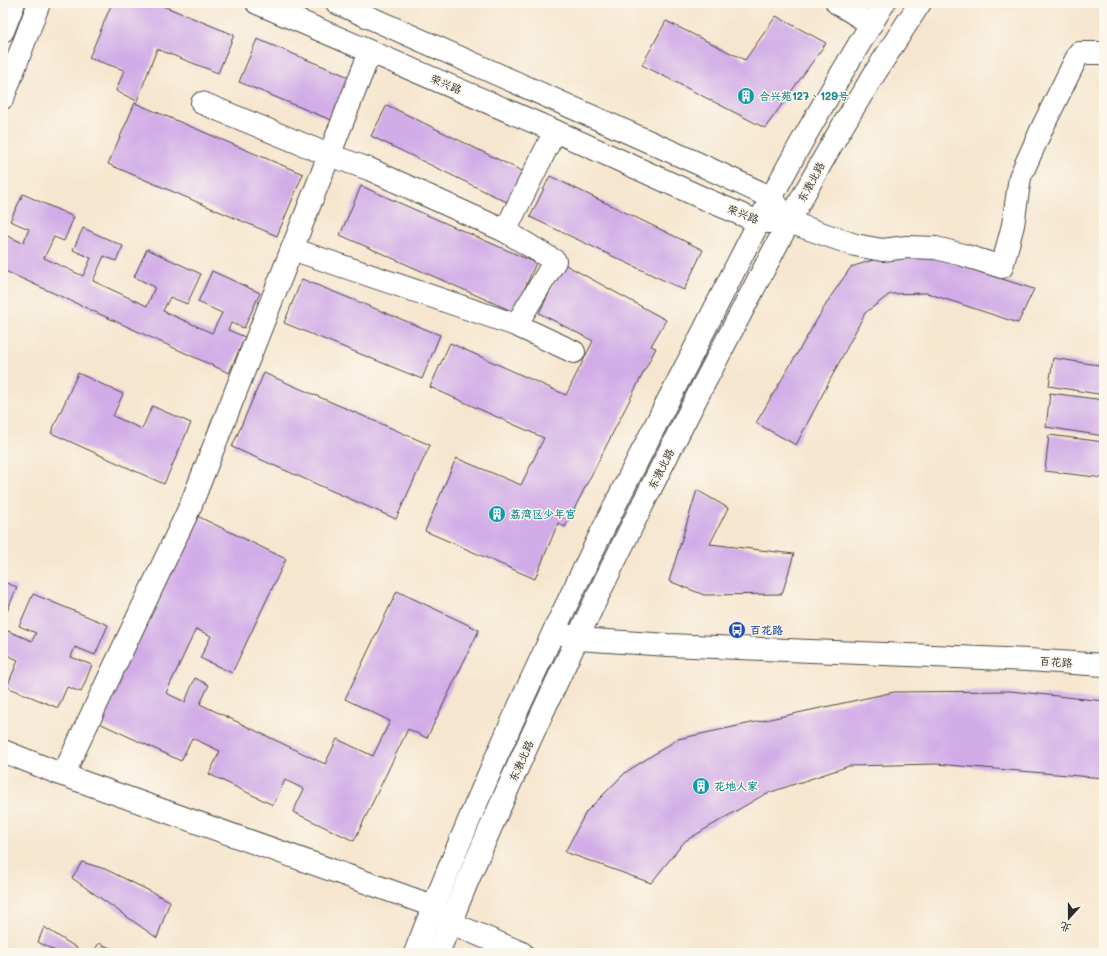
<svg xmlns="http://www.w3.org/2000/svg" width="1107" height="956" font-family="Mali,'LXGW WenKai TC',sans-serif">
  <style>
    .building { fill: #d1ace7 }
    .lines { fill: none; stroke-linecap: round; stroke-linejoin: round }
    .minor-casing { stroke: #494744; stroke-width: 24 }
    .major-casing { stroke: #494744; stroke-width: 24 }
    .minor { stroke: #fff; stroke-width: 22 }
    .major { stroke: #fff; stroke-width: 22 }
    .labels { text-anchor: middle; stroke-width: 3; stroke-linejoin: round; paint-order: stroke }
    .street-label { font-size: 11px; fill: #2b2b2b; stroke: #fbf7ec }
    .culture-label { font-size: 11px; font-weight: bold; fill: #0d838f; stroke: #fbf7ec; text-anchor: start }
    .transit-label { font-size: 11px; font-weight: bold; fill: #164399; stroke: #fbf7ec; text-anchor: start }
  </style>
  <rect width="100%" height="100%" fill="#fbf7ec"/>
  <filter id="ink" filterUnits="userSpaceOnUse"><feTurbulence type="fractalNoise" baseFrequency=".025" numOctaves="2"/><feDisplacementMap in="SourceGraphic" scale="8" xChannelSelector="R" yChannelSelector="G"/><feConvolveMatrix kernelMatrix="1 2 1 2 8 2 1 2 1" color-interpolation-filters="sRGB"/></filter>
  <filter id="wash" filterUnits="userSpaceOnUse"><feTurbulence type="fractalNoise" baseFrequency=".012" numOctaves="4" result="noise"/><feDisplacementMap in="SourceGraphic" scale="16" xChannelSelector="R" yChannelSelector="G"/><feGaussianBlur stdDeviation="0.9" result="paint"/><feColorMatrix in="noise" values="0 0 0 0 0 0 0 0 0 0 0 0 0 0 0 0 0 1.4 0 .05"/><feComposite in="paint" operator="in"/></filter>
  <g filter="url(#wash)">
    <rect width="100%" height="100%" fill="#f6e6cf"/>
    <g id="blocks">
      <!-- building -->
      <g class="building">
        <path d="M112,3H156L234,35L218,73L157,49L137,101L116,91L124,70L89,58Z"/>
        <path d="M776,16L826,43L765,128L642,65L666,21L745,60Z"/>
        <path d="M257,39L349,77L331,120L239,82Z"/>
        <path d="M135,103L303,174L277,236L108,164Z"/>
        <path d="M387,105L528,174L513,205L371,136Z"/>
        <path d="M550,176L703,250L684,290L530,217Z"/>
        <path d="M361,186L536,263L514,312L340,235Z"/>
        <path d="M23,194L74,217L64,241L54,237L44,258L83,276L91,258L73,250L83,228L123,246L116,261L104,256L93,281L147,306L155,287L134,277L147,249L201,274L187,304L170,297L163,311L212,333L222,313L198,302L212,271L260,293L244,328L231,323L228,330L245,337L229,373L3,270V239L5,235L23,243L29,229L10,221Z"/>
        <path d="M919,253L1034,289L1018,323L927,293L890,294L865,313L796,445L756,423L831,296L851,267L876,259Z"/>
        <path d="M564,264L666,320L651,346L656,348L565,527L558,523L535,579L425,531L456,458L521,485L544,438L430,387L450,343L566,395L593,341L539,313Z"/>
        <path d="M302,279L440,335L422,379L284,323Z"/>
        <path d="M1053,358L1104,366V395L1049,386Z"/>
        <path d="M78,373L123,394L113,416L142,429L152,406L191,423L164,484L51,433Z"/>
        <path d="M264,373L430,445L396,519L232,447Z"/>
        <path d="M1050,393L1104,400V436L1046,427Z"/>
        <path d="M1049,435L1104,442V478L1045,471Z"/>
        <path d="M697,490L728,508L710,544L794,554L782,594L704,595L669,581Z"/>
        <path d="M193,514L286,559L232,673L200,658L211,636L196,629L166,693L185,702L195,678L209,685L200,704L325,764L337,739L373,756L390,721L345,699L397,591L479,630L427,738L408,729L354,841L293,812L304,789L285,780L273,805L209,774L220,751L192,738L181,761L95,721Z"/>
        <path d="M3,582L17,587L5,616L3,615Z"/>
        <path d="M33,594L108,625L95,655L75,647L71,657L92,665L81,692L67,687L58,708L7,687L18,660L3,653V629L32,641L36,633L19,626Z"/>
        <path d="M1010,691L1104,701V778L936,764L849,766L765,794L685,841L651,883L565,852L586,812L626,772L678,739L894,692Z"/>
        <path d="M82,862L105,869L170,901L157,938L72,878Z"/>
        <path d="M44,927L77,948L72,953H59L38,942Z"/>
        <path d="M99,943L120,953H93Z"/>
      </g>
    </g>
  </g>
  <g filter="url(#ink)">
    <use href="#blocks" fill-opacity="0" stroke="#494744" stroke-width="1"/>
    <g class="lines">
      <!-- minor casing -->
      <g class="minor-casing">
        <g id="minor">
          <path d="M257,3L555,131L705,199L759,222H789L855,245L882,250L907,247L936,248L963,255L1002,267L1013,225L1020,177L1044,124L1079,53H1104"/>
          <path d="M337,3L697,163L772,198L783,213"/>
          <path d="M837,3L871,24"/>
          <path d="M3,31L14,3"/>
          <path d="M3,98L39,3"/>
          <path d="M202,103L329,155L369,169L505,231"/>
          <path d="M292,249L516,325L574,352"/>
          <path d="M516,325L555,261L505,231L555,131"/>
          <path d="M554,631L578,639L668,645L1028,660L1104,665"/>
          <path d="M3,751L63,775L433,906L451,923L522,953"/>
          <path d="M63,775L190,507L370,52"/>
        </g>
      </g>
      <!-- major casing -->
      <g class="major-casing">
        <g id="major">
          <path d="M415,953C494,749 589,552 690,358C719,301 747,244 777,187C810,124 847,64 884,3"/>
          <path d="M438,953C451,922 463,890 477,859C545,701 620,547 698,395C738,319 777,242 819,167C850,111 885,57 920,3"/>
        </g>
      </g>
      <!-- minor -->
      <use href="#minor" class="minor"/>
      <!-- major -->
      <use href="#major" class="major"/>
    </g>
  </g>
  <!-- icons -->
  <defs>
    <g id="building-disc" transform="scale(0.9)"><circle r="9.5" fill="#0f9aa8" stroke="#fbf7ec"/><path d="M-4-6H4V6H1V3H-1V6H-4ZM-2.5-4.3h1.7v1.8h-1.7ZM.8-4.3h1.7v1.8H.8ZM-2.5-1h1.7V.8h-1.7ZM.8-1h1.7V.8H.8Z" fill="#fff"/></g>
    <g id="bus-disc" transform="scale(0.9)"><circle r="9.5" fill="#1a4fb4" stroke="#fbf7ec"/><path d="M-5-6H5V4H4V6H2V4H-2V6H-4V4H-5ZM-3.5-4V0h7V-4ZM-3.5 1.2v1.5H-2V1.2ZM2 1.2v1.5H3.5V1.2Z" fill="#fff"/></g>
  </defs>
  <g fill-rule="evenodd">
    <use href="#building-disc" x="746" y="96"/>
    <use href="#building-disc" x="497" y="514"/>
    <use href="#bus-disc" x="737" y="630"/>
    <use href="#building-disc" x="701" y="786"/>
  </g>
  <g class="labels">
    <!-- street labels -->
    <g class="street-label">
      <text transform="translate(446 84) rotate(23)" y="4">荣兴路</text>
      <text transform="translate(811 182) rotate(-61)" y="4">东漖北路</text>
      <text transform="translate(743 214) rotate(21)" y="4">荣兴路</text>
      <text transform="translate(661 469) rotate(-63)" y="4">东漖北路</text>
      <text transform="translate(1056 662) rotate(4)" y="4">百花路</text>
      <text transform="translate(521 761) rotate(-66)" y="4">东漖北路</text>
    </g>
    <!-- culture labels -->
    <g class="culture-label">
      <text x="759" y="100">合兴苑127、129号</text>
      <text x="510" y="518">荔湾区少年宫</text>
      <text x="714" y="790">花地人家</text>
    </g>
    <!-- transit labels -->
    <g class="transit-label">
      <text x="750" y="634">百花路</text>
    </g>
  </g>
  <!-- margin -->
  <rect width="1107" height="956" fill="none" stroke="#fbf7ec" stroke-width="16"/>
  <!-- north arrow -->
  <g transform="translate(1069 918) rotate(201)" stroke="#fbf7ec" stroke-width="3" paint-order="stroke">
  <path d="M0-3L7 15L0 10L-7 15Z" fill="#2b2b2b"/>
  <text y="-6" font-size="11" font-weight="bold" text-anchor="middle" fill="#2b2b2b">北</text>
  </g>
</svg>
